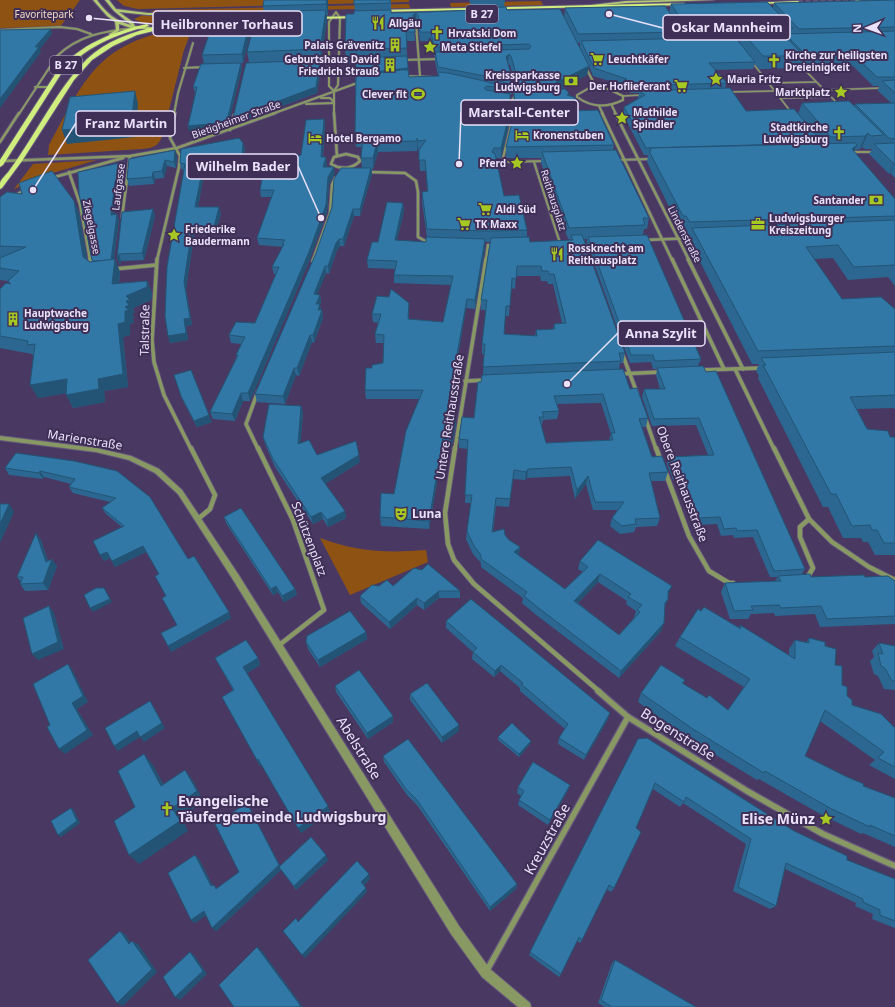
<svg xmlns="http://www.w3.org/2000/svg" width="895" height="1007" font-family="'Noto Sans',sans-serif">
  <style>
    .green { fill: #8e5313 }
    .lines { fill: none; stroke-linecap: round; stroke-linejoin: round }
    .primary-tunnel { stroke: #615279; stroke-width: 5; stroke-dasharray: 5 2.5; stroke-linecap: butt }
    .pedestrian-far1-casing { stroke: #66577d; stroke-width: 2.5 }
    .pedestrian-casing { stroke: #66577d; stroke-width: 3.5 }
    .minor-far4-casing { stroke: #66577d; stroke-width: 3 }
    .minor-far3-casing { stroke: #66577d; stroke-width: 4 }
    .minor-far2-casing { stroke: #66577d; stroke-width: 5 }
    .minor-far1-casing { stroke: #66577d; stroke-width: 6 }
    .minor-casing { stroke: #66577d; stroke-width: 8 }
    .tertiary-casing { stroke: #66577d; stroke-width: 2 }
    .secondary-casing { stroke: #66577d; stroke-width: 2 }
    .primary-casing { stroke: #66577d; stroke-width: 2 }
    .pedestrian-far1 { stroke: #899964; stroke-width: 1.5 }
    .pedestrian { stroke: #899964; stroke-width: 2 }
    .minor-far4 { stroke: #899964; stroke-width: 2 }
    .minor-far3 { stroke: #899964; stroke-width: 2.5 }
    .minor-far2 { stroke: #899964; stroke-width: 3.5 }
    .minor-far1 { stroke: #899964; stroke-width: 4.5 }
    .minor { stroke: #899964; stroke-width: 5.5 }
    .tertiary { fill: #899964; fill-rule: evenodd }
    .secondary { fill: #b1c973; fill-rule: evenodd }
    .primary { fill: #cfee7d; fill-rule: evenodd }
    .wall { fill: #2b6790; fill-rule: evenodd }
    .shaded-wall { fill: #235475 }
    .building { fill: #3278a7; stroke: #235475; fill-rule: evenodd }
    .labels { text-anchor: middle; stroke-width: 4; stroke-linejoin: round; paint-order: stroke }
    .far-park-label { font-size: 10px; fill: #f0d7c2; stroke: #3f2f56 }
    .far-poi-label { font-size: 10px; font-weight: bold; fill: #eae1fa; stroke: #3f2f56; text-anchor: start }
    .far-street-label { font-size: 10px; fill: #eae1fa; stroke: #3f2f56 }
    .shield { fill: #3f2f56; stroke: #b7acc9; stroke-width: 1 }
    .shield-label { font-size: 11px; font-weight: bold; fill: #eae1fa }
    .street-label { font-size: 12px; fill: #eae1fa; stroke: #3f2f56 }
    .poi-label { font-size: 12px; font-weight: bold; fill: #eae1fa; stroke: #3f2f56; text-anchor: start }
    .near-street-label { font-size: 14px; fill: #eae1fa; stroke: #3f2f56 }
    .near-poi-label { font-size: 14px; font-weight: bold; fill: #eae1fa; stroke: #3f2f56; text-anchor: start }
    .leader { fill: none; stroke: #eae1fa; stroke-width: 1.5 }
    .callout-dot { fill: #eae1fa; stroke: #3f2f56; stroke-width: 1.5 }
    .callout { fill: #3f2f56; stroke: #eae1fa; stroke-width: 1.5 }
    .callout-label { font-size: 13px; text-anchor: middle; font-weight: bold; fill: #eae1fa }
  </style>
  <rect width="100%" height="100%" fill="#493962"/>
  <!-- green -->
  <g class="green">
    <path d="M0,0H80L60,27L0,28Z"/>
    <path d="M117,0H409V2L138,9L124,6Z"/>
    <path d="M541,1L543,5L451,7L450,3Z"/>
    <path d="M409,4L410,8L148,13L156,10Z"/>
    <path d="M143,15L194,16L144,24L134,19Z"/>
    <path d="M168,31L181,32L189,37L184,50L163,134C159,146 154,148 142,149L48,155L49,145C82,85 94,47 168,31Z"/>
    <path d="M97,160L46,175L14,189L33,164Z"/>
    <path d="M320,538C358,552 386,553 426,550L428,562L350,595Z"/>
  </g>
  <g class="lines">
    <!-- primary-tunnel -->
    <path class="primary-tunnel" d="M798,2L872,0"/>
    <!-- pedestrian-far1 casing -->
    <g class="pedestrian-far1-casing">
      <g id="pedestrian-far1">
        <path d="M752,62L791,112"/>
        <path d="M797,62L839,105"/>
        <path d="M769,83L816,82"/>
        <path d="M825,90L882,88"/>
        <path d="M728,92L775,91"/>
        <path d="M623,96L642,95"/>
        <path d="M780,98L831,97"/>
        <path d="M512,114L511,102L514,97"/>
      </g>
    </g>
    <!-- pedestrian casing -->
    <g class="pedestrian-casing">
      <g id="pedestrian">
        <path d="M851,152H875"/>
        <path d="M617,160L651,159"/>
        <path d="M494,162L545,161"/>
        <path d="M504,162L503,158L512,121V113"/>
        <path d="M534,162L560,243"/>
      </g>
    </g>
    <!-- minor-far4 casing -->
    <g class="minor-far4-casing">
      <g id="minor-far4">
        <path d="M336,12L340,18L338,85L334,91L329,86V22Z"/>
        <path d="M416,24L420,76"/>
        <path d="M0,30L60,27L77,29L91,34"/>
        <path d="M403,60L440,59"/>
        <path d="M338,62L354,61"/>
        <path d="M184,68L204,67"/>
        <path d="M586,68L596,87"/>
        <path d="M404,76L431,77"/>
        <path d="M511,77L515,95"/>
        <path d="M35,87H50"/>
        <path d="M591,87L608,89L623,96V100C607,108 592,108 577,97V95Z"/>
        <path d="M334,91V114"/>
        <path d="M321,98H330L334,102"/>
        <path d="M306,104L334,103"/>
        <path d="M599,106L603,114"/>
        <path d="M612,106L616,114"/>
        <path d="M19,114L57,56C79,35 105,31 134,28"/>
        <path d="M174,114L178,93L193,43"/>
        <path d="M272,114L360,82"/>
      </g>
    </g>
    <!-- minor-far3 casing -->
    <g class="minor-far3-casing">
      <g id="minor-far3">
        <path d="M334,113L337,156"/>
        <path d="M602,113L672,260"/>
        <path d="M615,113L689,260"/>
        <path d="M230,130L234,115"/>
        <path d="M0,142L19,113"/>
        <path d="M346,154L358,157L360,161C352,169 341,170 331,164L334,157Z"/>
        <path d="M3,161L130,156L177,148L275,113"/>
        <path d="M69,172L80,204L90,260"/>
        <path d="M367,172L405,173L416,181L418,192V237L429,243"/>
        <path d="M51,178L123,158"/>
        <path d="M13,197L26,189"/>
        <path d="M122,217L130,156"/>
        <path d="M644,240L695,238"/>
        <path d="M157,260L179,167L180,156L170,138L175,113"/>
        <path d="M313,260L330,213L332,185L335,178"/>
        <path d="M486,260L488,245"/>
      </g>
    </g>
    <!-- minor-far2 casing -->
    <g class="minor-far2-casing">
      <g id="minor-far2">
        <path d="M90,259L91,265"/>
        <path d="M157,259L152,340L154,362L164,395L191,449"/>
        <path d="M672,259L724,369"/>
        <path d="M688,259L743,369"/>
        <path d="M313,261L314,259"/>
        <path d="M114,269L156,265"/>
        <path d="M622,353L637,393"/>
        <path d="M735,369L774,449"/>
        <path d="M701,370L762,368"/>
        <path d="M619,374L661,372"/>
        <path d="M465,381L487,380"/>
        <path d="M258,391L246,424L258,449"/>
        <path d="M645,417L656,449"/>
        <path d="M455,449L486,259"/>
      </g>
    </g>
    <!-- minor-far1 casing -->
    <g class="minor-far1-casing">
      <g id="minor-far1">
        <path d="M191,448L215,495L210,509L198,519"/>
        <path d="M258,448L293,520L324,610L278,646"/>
        <path d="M455,448L445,513L448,544L454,560L474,584L600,692"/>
        <path d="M656,448L661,461"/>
        <path d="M774,448L809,519L832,542L869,567L895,580"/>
        <path d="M665,471L689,536L709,571L729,583H733"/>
        <path d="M807,578L813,568L800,537V527L809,519"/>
      </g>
    </g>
    <!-- minor casing -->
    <g class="minor-casing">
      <g id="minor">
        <path d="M598,691L628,717L747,791L823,834L895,866"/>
        <path d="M486,972L628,717"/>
      </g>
    </g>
    <!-- tertiary casing -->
    <g class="tertiary-casing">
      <path id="tertiary" d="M0,436L96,448L131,456L159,469L182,490L238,574L459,926L490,969L530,1003L531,1007H518L482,977L451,934L232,578L178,494L155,473L129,460L96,452L0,440Z"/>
    </g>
    <!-- secondary casing -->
    <g class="secondary-casing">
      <g id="secondary">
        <path d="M93,0H97C106,13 116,21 131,25L114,11L105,0H109L116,9L148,13H238L240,14L238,15H148L119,12L133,22L135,26L162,28L160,29H134L119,24V31L110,36L109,34L116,30L115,22L107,16Z"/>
        <path d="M667,0H714L626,3L584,7L582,6L626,1Z"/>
        <path d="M855,0H859L861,3L855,8L853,7L857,3Z"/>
        <path d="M869,0C878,0 886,4 895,5V7L883,6Z"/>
      </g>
    </g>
    <!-- primary casing -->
    <g class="primary-casing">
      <g id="primary">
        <path d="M798,1L800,3L754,4L752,3Z"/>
        <path d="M684,3L686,5L378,12L376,11L378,10Z"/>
        <path d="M360,16L362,18L314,19L312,18L314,17Z"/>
        <path d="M242,18H268L270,19L188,24L162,29L137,35L113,46L92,60L74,80L22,161L2,188L0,189C0,187 0,185 0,183C1,179 7,174 9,171C17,160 24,149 31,138C48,111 64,82 87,59C125,23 193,20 242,18Z"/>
        <path d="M147,24L149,26C114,35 85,47 61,74L3,165L0,167V160L56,73C80,44 112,32 147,24Z"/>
      </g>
    </g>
    <!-- pedestrian-far1 -->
    <use href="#pedestrian-far1" class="pedestrian-far1"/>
    <!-- pedestrian -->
    <use href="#pedestrian" class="pedestrian"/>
    <!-- minor-far4 -->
    <use href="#minor-far4" class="minor-far4"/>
    <!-- minor-far3 -->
    <use href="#minor-far3" class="minor-far3"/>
    <!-- minor-far2 -->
    <use href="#minor-far2" class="minor-far2"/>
    <!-- minor-far1 -->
    <use href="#minor-far1" class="minor-far1"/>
    <!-- minor -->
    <use href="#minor" class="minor"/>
    <!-- tertiary -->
    <use href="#tertiary" class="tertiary"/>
    <!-- secondary -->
    <use href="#secondary" class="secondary"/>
    <!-- primary -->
    <use href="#primary" class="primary"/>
  </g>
  <!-- wall -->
  <g class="wall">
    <path d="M264,0H328V15H326L327,20L321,60H320L321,65L317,93L234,124L233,118L249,62L247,52L262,15L264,12L263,6Z"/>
    <path d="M391,0V13L473,11L469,0H505L504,7L507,10L580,48V43H577L564,17L565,8L669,12L671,4L773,8L774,3L895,0V178L890,173L889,174L869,154L872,149H865L862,147L860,149L855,150L854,152L877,178L895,199V286L888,277L848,280L833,258L814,259L842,299L895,309V410L894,408L857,409L867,429L890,437L895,440V555H875L868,542H863L861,538H843L828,507H823L758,378L759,376L756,371L759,364H752L689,240L690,235H686L683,228L680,229L647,162L648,155H644L623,114L624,107L639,98H638L639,93H631L623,88V85L593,76L589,66L587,75L560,89L569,95L576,98L575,109L570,111L614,145L613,150L649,218L647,229H644L643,235L701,359L698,366L706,372L805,569L801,575L811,577H865L895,581V624L820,627L815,614L775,616L774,613L751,614L748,619H730L721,592L725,583L775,581L778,577H770L753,537L734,538L733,535L721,536L717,524L696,525L679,480H673L667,464L669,457L708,455L696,425L652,426L642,397L644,389H660L656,375L657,369H653L651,362L630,363L587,244V239H584L625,353L623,363H620L619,369L630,389L648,418L646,427H642L652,457L668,472L665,481H651L660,518L657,526L636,527L634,532L620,534L610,526L612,518L618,510H593L586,484L575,499L570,476L527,478L525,480L513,479L509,507L496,506L493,532L505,535L509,540L520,547L518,555L565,589L583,572L578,569L580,561L669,593L668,594V599L664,607L661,631L619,678L535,614L522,603L523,598L481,567V563L473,554L466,539L467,531L471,503H465L468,449L459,448V439L474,418L483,375L484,354H482V344L486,310H481V300L490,242H485V248L475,309L466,308L448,416H456V425L452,445L451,447H443L429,529L381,526L380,517L394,494L419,399H366L365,390L372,368L383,363L384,343H376L375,334L379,323L373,322L372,314L409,303V319L443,322L451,285L394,283V275L395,269L368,268L367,260L378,242L403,203L404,211L397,240L426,242L427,237L422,202V192L427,191L426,171H420L419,151L418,148L417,151L378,152L373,169H372V174L360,216H354L344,246H340L337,250L329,274L326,273L317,295H320L321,302L320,305L321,310H322L323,318L314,343L312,342L299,376L296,375L285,404L257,402L255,394L362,168L361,158L362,147H356L355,137L356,65L349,64V59H346L345,50L355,11L354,4ZM416,22L418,24L420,41H432L434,56H435V61L438,76L409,77L406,41H415L414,23ZM682,34L685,39H681ZM737,39H740V42ZM801,63L806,68L853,66L873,86H879L878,91L891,103L855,104L854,106L802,103L798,114L746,111L725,88L727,83L716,70L753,69L755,64L759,69L800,68ZM508,64L510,65L516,86V90L514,92L513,103L514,115L506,147V158H541V163L568,239H570V240L530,242L527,237V230L504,196L496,158H501L510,121V94H512V85ZM516,276H540L541,281H547L548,284H553L562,323L554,324L553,329L536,330L535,336L504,334L505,316H509L511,288L515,289ZM601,403L611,434L609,440L546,443L541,425H542L543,420L557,419L559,411L557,404ZM598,582L627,601L626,604L636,611L634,618L619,635L578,603Z"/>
    <path d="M251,16L252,25L243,63H241L242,68L228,126L220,129L189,132L195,92L193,87L204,64L202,55Z"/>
    <path d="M324,119L325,126L323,157L327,164L326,167L335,174L329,184L327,212L310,259L250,401H243L235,421L213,419L210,412L237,358L236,355L241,344L231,343L229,335L255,323L276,274H274L272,267L283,247L259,245L257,238L272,197H261L260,190L283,170L293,159L301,155Z"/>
    <path d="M243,143L245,149L243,162L222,163L221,167L205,168L198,207L221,214L215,234L194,235L186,289L192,325L186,326L188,340L170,343L168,336L184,170L181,169L180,163Z"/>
    <path d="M177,157L176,168L167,166L164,178L155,179L154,184L129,186L127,179L129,159Z"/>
    <path d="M126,167L123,186H117L114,215L119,220L114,259H115L120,272L119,283L147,281L152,293L151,300L133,308L135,313H132L134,318H132L134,322L130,324V335L123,337L128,387L104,391L105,402L73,408L66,393L38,398L34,357L32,354L0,348V289L10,284L8,281L0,280V197L74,201L79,213L87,259L90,262L92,261L79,193Z"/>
    <path d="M153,209L155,216L144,260L121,261L120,265L117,258L122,212Z"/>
    <path d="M174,375L212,422L197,427L184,403Z"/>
    <path d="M301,406L303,413L300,444L317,455L360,462L325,484L345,511L346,518L328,527L323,519L313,524L275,467L265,444L263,437Z"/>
    <path d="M74,461L188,559L231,618L171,652L177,625L166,596L159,574L146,552L115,567L110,558L104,561L100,555L122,527L106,514L102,508L110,502L73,493L69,487L71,484L44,477L43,479L9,475L5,468Z"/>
    <path d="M224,517L295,589L297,595L284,602L278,592L273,595L226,523Z"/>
    <path d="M41,540L48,561L57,566L48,590L25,591L20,584L21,582L17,577Z"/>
    <path d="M379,586H393L460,591V598H439L424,610L417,605L390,629L361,603L360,596Z"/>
    <path d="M446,621L608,719L584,760L558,744L559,738L565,729L520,691V688L500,671L494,677L472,659L473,652L446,628Z"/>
    <path d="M740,625L789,655V649L795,640L806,643L809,638L825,646L835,665L842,685L852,705L895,728V779L869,765L875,760L820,721L805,756L863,786L895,798V847L863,833L861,834L822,815L759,779L757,780L688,738L638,702L641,693L685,680L683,684L728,710L744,687L675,646L680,637L739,627Z"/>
    <path d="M366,632L367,639L320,667L308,649L306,642Z"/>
    <path d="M895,641V690L884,689L878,676L874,674L870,661L874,657L872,651L879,643L895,646Z"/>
    <path d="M215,658H258L260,665L247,673L330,812L301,833L261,764L260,766L222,697L233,690Z"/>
    <path d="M335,686L393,716V722L368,739L336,692Z"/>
    <path d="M410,694L459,731L442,743L410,700Z"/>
    <path d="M498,737L531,741L530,744L519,757L498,740Z"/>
    <path d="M638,739L794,831L847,860L895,879V928L872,919L873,914L855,906L856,903L785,869L776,906L770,909L733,891L746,844L683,803L680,807L653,789L636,828L614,888L611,892L606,889L582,940L580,943L577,941L561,974L559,977L529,955Z"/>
    <path d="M383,756L517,884L516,889L490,911L417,805L407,795L384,762Z"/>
    <path d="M570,785L568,790L548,825L518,805L519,800L521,796L517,793L518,787Z"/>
    <path d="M249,808L280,866L328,860L296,890L281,870L216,931L206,915L195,923L191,920L199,859L212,885L217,888L239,872Z"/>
    <path d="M615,960L696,1007H605L598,1003L612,963Z"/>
  </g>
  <!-- shaded-wall -->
  <g class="shaded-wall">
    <path d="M327,0H328V15L326,4Z"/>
    <path d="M326,10L327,20L321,60L320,49Z"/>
    <path d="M416,13V22L414,24L413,15Z"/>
    <path d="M251,16L252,25L243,63L242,54Z"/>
    <path d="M51,29L52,34L40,49L41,52L0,108V99L35,47Z"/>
    <path d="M509,54L508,64L506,57Z"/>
    <path d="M320,60L321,65L317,93L234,124L233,118Z"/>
    <path d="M241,63L242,68L228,126L220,129L189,132L188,126Z"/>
    <path d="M589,66L587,75L559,90V86L555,83Z"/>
    <path d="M408,68V75L357,81L356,74Z"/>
    <path d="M135,91L138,104L135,137L67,144L62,130Z"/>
    <path d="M569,93L568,102L576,98L575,109L547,123L548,112L567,95Z"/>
    <path d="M510,111V121L501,158V148Z"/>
    <path d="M324,119L325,126L322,164L321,157Z"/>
    <path d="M868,133L862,147L860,149L865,136Z"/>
    <path d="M417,138L418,148L417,151Z"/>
    <path d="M377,142L378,152L373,169V158Z"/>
    <path d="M243,143L245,149L243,162L242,156Z"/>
    <path d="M857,145L852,157V149Z"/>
    <path d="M175,150L177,157L176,168L174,162Z"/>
    <path d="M221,156L222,163L221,167L220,161Z"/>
    <path d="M326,157L327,164L324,174L323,167Z"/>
    <path d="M165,160L167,166L164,178L162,171Z"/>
    <path d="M204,161L205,168L197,214L195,207Z"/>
    <path d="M124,162L126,167L123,186L122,181Z"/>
    <path d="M895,163L890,173L889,174L894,164Z"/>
    <path d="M334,167L335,174L329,184L327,212L310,259L250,401L248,393L328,177Z"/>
    <path d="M371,168L372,174L360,216V209Z"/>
    <path d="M153,172L155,179L154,184L152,177Z"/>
    <path d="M115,181L117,186L113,220L111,215Z"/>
    <path d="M74,201L79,213L89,269L83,257Z"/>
    <path d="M403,203L404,211L395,249V240Z"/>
    <path d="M219,207L221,214L215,234L214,227Z"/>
    <path d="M153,209L155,216L144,260L142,253Z"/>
    <path d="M353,209L354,216L344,246L343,239Z"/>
    <path d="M117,214L119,220L113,266L111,261Z"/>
    <path d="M192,228L194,235L186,289L192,325L186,326L188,340L170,343L168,336L184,319V282Z"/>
    <path d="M339,239L340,246L337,250L329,274L328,266L336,243Z"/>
    <path d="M485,239V248L475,309V300Z"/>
    <path d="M119,254L121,261L120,265L117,258Z"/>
    <path d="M115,259L120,272L117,296L112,284Z"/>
    <path d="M325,266L326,273L315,301L314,294Z"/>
    <path d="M147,281L152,293L151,300L133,308L135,313H132L134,318H132L134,322L130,324V335L123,337L128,387L104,391L105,402L73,408L66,395L98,379L118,324L125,311L126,296Z"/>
    <path d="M320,295L321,302L320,305L321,311L319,317L316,304Z"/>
    <path d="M467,299L466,308L446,424V416Z"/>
    <path d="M409,303V312L408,328V319Z"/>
    <path d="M322,310L323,318L314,343L313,335Z"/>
    <path d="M310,335L312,342L299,376L297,368Z"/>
    <path d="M294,368L296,375L285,404L283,396Z"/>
    <path d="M67,379L73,392L38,398L30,385Z"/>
    <path d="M241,393L243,401L235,421L232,414Z"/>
    <path d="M301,406L303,413L300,452L298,444Z"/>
    <path d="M209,415L212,422L197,427L194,421Z"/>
    <path d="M456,416V425L452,445L451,447V439Z"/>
    <path d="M443,438V447L429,529V521Z"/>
    <path d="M359,455L360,462L322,486L321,478Z"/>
    <path d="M528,469L527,478L525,480L526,472Z"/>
    <path d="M40,471L44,477L43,479L39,473Z"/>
    <path d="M588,476L586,484L575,499L577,490Z"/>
    <path d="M9,504L14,512L0,543V524Z"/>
    <path d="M345,511L346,518L328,527L327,520Z"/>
    <path d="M321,512L323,519L313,524L311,517Z"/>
    <path d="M36,533L41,540L49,565L52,559L57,566L48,590L43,583L46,562Z"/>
    <path d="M143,546L146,552L115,567L112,561Z"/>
    <path d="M520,547L519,555L513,560L514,552Z"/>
    <path d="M107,552L110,558L104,561L100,555Z"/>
    <path d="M600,574L598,582L573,608L574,601Z"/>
    <path d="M276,586L278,592L273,595L271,589Z"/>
    <path d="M672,586L669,593L664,599L668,591Z"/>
    <path d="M104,588L112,602L93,612L90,608Z"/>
    <path d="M295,589L297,595L284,602L282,596Z"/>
    <path d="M439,591V598L424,610V603Z"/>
    <path d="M417,598V605L390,629L389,622Z"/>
    <path d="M668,599L665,606L661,611L665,603Z"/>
    <path d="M49,606L54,613L64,649L38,660L32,654Z"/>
    <path d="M229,612L231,618L171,652L168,646Z"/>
    <path d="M664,623L661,631L619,678L621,671Z"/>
    <path d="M366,632L367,639L320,667L318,660Z"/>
    <path d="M258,658L260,665L246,674L243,667Z"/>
    <path d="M68,664L73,671L88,702L77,709L93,735L65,754L59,749L72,703Z"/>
    <path d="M501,665L500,671L494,677L495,671Z"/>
    <path d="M150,701L153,706L165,728L144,742L140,737L118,751L114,746Z"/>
    <path d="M610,713L608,719L584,760L586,755Z"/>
    <path d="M393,716V722L368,739L367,733Z"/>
    <path d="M459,725V731L442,743V737Z"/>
    <path d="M531,741L530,744L519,757V754Z"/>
    <path d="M144,754L153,765L170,796L161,786Z"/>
    <path d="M258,759L261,764L260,766L257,760Z"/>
    <path d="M185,770L193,781L204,802L181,817L188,831L139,864L129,855L172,808Z"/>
    <path d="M570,785L568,790L548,825L550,820Z"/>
    <path d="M247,803L282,869L279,867L281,870L216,931L212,928L279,865Z"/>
    <path d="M328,806L330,812L301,833L298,828Z"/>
    <path d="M71,808L74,810L80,823L61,837L58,835Z"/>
    <path d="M195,855L199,859L215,890L211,886Z"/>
    <path d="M326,855L328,860L296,890L294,886Z"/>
    <path d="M369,874L370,879L363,887L361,882Z"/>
    <path d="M517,884L516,889L490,911V907Z"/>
    <path d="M366,888L367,892L305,958L302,955Z"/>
    <path d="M204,911L208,914L195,923L191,920Z"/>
    <path d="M120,931L125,934L134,948L129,944Z"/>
    <path d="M132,941L138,944L157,972L123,1006L117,1003Z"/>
    <path d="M257,947L262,951L303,1007H299Z"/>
    <path d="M190,952L194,955L207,974L180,1000L175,997Z"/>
  </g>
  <!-- building -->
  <g class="building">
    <path d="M264,0H327L326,4L263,6Z"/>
    <path d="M354,0H390V3L354,4Z"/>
    <path d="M895,0V27L799,29L774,3Z"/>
    <path d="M767,2L793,28L689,31L671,4Z"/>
    <path d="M665,6L683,32L578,34L565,8L610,7Z"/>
    <path d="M506,7L507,10L560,9L589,66L555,83L559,86H517V77L511,56L509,54L506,57L512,78V85L485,76L438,67L435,52L529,49L531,46L529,44L434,47L431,32H420L418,15L416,13L413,15L415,32H406L407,48L345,50L346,14H354V11L391,10V13L428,12L476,10L475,8Z"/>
    <path d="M326,10L320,49L247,52L256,15H262L263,12Z"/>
    <path d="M251,16L242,54L202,55L215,17Z"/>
    <path d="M51,29L35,47H39L0,99V30Z"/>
    <path d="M780,31L804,56H763L742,32Z"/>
    <path d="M895,31V77H877L856,57L809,58L785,34Z"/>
    <path d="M735,37L755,62L709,63L727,83L633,86L624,80L627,79L594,68L581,41Z"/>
    <path d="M407,56L408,68L356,74V59L349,58Z"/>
    <path d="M320,60L316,87L233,118L246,63Z"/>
    <path d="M241,63L227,121L219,123L188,126L197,87H193L201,64Z"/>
    <path d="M401,70H408L409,77L439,76L438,72L448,73L484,81L511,89L487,86L484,88L486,90L510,94V111L501,148H494L492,152L495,154L504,196L519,195L527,230L488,231L427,229L422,192L428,191L425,160H419V150L426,140L418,141L417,138V141L377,142L373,158H361L363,136L355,137L356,76Z"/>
    <path d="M895,80V93L882,81Z"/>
    <path d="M730,88L746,111L794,109L823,143L646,148L624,107L645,95L639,91Z"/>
    <path d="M565,89L569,93L567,95L576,98L548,112L598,110L614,145L506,147L515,110L514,92L515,90Z"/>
    <path d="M135,91L131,124L62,130L70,97Z"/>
    <path d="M849,101L884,135L871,136L868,133L865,136L831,137L802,103Z"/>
    <path d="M895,103V139L889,138L855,104Z"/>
    <path d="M324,119L321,157H326L323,167H334L328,177L326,205L309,252L248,393H241L232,414L210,412L238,355H236L245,337L229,335L236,322L255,323L279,267H272L284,244H282L285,240L257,238L274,190H260L264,170H283L285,159H293V156L301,155L306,120Z"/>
    <path d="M239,138L243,143L242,156H221L220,161H204L195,207H219L214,227L192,228L184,282L190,318L184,319L186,333L168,336L165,316L167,267L185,164L180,163L181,149Z"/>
    <path d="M855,143L857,145L852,149L877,178L895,199V216L690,222L686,216H683L649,151H651L650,148Z"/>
    <path d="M895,143V162L894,164L874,144Z"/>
    <path d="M175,150L174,162L165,160L162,171L153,172L152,177L127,179L129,159Z"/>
    <path d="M616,150L649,218H643L645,225L569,228L542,152Z"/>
    <path d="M124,162L122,181H115L111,215L117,214L111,260L93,261L92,260L79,193L78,172Z"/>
    <path d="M341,168H371L360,209H353L343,239H339L336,243L328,266H325L314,294L320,295L316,304H320L318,310H322L313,335H310L297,368H294L283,396L255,394L316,253L332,207L334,179Z"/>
    <path d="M52,171L74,201L83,257L90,262L115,259L112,284L147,281V287L126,296L130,300L126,301L129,305L125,307L129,310L125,311V322L118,324L123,374L98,379L99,389L66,395L67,379L30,385L35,344L27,345L28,341L0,336V289L6,283L11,284L8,281L19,271L0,268V258L26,247L0,246V197L7,192L22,194L19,183Z"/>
    <path d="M387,202L403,203L395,240L426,242V237L485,239L475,300L467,299L446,416H456L452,437L451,439L443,438L429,521L380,517L381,493L394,494L406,431L423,390H365L366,368H372V365L383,363L384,335L375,334L381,314H372L377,296L389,297L391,289L409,303L408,319L443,322L453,276L394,275L397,261L367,260L372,242H378Z"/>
    <path d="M153,209L142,253L119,254L117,258L122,212Z"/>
    <path d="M895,220V265L854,267L838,245L806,247L842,299L881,297L895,309V346L758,351L692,228Z"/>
    <path d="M571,235H582L625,353H619L621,361L483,367L485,344H482L487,300H481L491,238L529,237L530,242L573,240ZM517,266H541L542,271H548L549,274H554L566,323L554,324L555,329L536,330L537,336L504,334L506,306H510L512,278L516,279Z"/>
    <path d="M647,235L701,359L655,361L653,355H631L588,237Z"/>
    <path d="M895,352V395L850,397L867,429L888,431L890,437H894L895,440V543H884L877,530H872L870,525L852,526L836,494H831L763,365H766L761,358Z"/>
    <path d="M703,366L706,372L716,371L805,569L774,571L757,530L737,531L736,528L724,529L720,517L698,518L681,473L675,474L669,457L714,455L699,418L654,419L644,389H665L657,368Z"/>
    <path d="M623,369L630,389L637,388L648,418L639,419L652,457L662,456L668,472L649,473L660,518L635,519L636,524L622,526L612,518L624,502H595L588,476L577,490L571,467L528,469L526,472L514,470L510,499L496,498L492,532L504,529L505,535L509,540L520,547L514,552L565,589L588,567L580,561L598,540L672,586L668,591V599L665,603L664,623L621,671L536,606L524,596L527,592L481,559V555L474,546L467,531L472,495H465L468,440L459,439L462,417L474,418L478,382H481L482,375ZM603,394L615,433H611L613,440L546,443L539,417H544L542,412L559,411L554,396ZM600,574L631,594L628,597L642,605L637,610L640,612L619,635L574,601Z"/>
    <path d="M191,370L209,415L194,421L181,396L174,375Z"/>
    <path d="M269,404L301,406L298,444L309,440L317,455L356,441L359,455L321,478L345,511L327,520L321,512L311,517L273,459L263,437Z"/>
    <path d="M16,453L74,461L117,471L150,497L188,559L194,556L229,612L168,646L161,633L177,625L162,598L166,596L155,576L159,574L143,546L112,561L107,552L100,555L93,541L124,526L102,508L116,498L69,487L75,479L40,471L39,473L5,468Z"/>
    <path d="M0,504H9L0,524Z"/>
    <path d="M241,508L295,589L282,596L276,586L271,589L224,517Z"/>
    <path d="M36,533L46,562L52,559L43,583L20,584L23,577H17Z"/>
    <path d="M428,564L460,591H439L424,603L417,598L389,622L360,596L372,585L379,586L387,580L393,586L414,568L422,570Z"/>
    <path d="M810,574L811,577L864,575L865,577L888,576L895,581V616L827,619L821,606L781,608L779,605L751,606L753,610L734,611L725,583L781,581L778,576Z"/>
    <path d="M96,588H104L110,599L90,608L84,595Z"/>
    <path d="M471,599L610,713L586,755L559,738L568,724L521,684L523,683L501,665L495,671L473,652L477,648L446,621Z"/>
    <path d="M49,606L58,642L32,654L23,618Z"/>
    <path d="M704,607L741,629L740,625L795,659V640L809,643V638L825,642V646L836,649L835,665L842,666V685L847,687V696L852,700V705L881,714L895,728V767L878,758L884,752L825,710L805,756L847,777L864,784L863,786L895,798V836L870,825V827L830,808L765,771L764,773L693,729L641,693L661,665L685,680L682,683L707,698L709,695L728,710L750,679L680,637L698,609L701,611Z"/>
    <path d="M350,611L366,632L318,660L306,642L307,636Z"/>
    <path d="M246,640L258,658L243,667L328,806L298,828L258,759L257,760L222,697L234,690L215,658Z"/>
    <path d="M879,643L895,646V681H892L885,668L881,666L878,653L883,654Z"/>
    <path d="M68,664L83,696L72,703L87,730L59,749L47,727L50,725L33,684Z"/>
    <path d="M359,670L393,716L367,733L335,686Z"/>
    <path d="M427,683L459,725L442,737L410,694Z"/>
    <path d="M150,701L162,723L140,737L137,731L114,746L105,728Z"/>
    <path d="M512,723L531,741L519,754L498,737Z"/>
    <path d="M647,738L794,831L847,856V860L895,879V921L880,915V910L863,902V899L786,863L776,906L738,887L751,839L686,797L684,802L655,783L636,828L641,832L614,888L609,885L582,940L579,937L561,974L530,952L638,739Z"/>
    <path d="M408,739L517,884L490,907L417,800L406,789L383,756Z"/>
    <path d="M144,754L161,786L185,770L197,791L172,808L180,821L129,855L114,821L135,807L118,771Z"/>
    <path d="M533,762L570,785L550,820L519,800L524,791L518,787Z"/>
    <path d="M247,803L279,865L212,928L204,911L191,920L168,873L195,855L211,886L214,885L216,889L239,872L215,824Z"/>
    <path d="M71,808L77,821L58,835L51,821Z"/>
    <path d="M311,837L326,855L294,886L279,867Z"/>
    <path d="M357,861L369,874L361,882L366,888L302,955L283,931L296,918L298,922Z"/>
    <path d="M120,931L129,944L132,941L152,969L117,1003L88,960Z"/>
    <path d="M257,947L300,1005L299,1007H234L219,985Z"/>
    <path d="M190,952L203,971L175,997L163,977Z"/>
    <path d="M615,960L696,1007H612L601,1000Z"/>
  </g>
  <!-- icons -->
  <defs>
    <g id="restaurant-bare" transform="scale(1.08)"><path d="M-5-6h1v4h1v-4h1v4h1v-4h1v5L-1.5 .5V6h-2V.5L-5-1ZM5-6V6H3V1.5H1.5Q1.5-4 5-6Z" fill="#a5c822" stroke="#3f2f56" stroke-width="2.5" paint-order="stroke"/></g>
    <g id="church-bare" transform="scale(1.08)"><path d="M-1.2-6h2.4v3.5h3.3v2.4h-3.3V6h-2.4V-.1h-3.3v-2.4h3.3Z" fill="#a5c822" stroke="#3f2f56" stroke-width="2.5" paint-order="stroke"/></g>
    <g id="building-bare" transform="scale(1.08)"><path d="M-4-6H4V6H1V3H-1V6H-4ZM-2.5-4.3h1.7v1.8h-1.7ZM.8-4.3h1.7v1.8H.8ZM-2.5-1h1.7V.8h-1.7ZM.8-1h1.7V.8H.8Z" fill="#a5c822" stroke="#3f2f56" stroke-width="2.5" paint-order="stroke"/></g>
    <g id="sight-bare" transform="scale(1.08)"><path d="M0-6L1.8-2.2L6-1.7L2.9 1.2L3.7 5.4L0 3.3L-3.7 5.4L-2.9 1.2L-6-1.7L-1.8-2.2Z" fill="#a5c822" stroke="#3f2f56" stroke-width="2.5" paint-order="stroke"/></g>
    <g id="supermarket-bare" transform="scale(1.08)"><path d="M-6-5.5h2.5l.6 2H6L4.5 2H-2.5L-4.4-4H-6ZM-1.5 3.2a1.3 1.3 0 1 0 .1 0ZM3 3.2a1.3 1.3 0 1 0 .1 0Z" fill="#a5c822" stroke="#3f2f56" stroke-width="2.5" paint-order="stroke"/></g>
    <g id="bank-bare" transform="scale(1.08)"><path d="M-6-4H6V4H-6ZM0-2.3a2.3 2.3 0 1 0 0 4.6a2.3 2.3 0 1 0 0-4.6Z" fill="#a5c822" stroke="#3f2f56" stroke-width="2.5" paint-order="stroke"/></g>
    <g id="stadium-bare" transform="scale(1.08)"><path d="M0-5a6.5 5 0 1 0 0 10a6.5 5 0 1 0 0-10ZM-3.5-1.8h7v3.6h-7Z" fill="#a5c822" stroke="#3f2f56" stroke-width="2.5" paint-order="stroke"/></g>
    <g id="hotel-bare" transform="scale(1.08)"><path d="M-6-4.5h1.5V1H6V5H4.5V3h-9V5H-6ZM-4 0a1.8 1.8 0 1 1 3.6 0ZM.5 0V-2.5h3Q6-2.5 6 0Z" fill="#a5c822" stroke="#3f2f56" stroke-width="2.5" paint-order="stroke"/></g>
    <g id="office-bare" transform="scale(1.08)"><path d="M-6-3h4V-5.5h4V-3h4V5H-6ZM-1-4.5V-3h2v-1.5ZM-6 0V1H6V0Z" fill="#a5c822" stroke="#3f2f56" stroke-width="2.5" paint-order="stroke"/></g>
    <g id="theatre-bare" transform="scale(1.08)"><path d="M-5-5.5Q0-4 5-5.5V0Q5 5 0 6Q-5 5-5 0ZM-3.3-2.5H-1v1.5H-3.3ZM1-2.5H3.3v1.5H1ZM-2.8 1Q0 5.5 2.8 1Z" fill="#a5c822" stroke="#3f2f56" stroke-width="2.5" paint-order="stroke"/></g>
  </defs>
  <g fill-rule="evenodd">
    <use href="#restaurant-bare" x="378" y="23"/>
    <use href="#church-bare" x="437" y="33"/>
    <use href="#building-bare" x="395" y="45"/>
    <use href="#sight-bare" x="430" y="47"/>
    <use href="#supermarket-bare" x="597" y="59"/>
    <use href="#church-bare" x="774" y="61"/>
    <use href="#building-bare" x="390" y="65"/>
    <use href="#sight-bare" x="716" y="79"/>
    <use href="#bank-bare" x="571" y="81"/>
    <use href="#supermarket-bare" x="681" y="86"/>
    <use href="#sight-bare" x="841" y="92"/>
    <use href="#stadium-bare" x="418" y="94"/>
    <use href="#sight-bare" x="622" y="118"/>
    <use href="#church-bare" x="839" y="133"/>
    <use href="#hotel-bare" x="522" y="135"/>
    <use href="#hotel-bare" x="315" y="138"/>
    <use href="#sight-bare" x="517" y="163"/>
    <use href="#bank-bare" x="876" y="200"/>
    <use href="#supermarket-bare" x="485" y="209"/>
    <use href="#supermarket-bare" x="464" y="224"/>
    <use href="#office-bare" x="758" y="224"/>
    <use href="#sight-bare" x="174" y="235"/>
    <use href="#restaurant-bare" x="557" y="254"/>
    <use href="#building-bare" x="13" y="319"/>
    <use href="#theatre-bare" x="401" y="514"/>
    <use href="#church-bare" x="167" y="809"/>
    <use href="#sight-bare" x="826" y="819"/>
  </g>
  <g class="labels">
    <!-- far-park labels -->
    <g class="far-park-label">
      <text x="44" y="18">Favoritepark</text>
    </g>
    <!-- far-poi labels -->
    <g class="far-poi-label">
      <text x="389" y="27">Allgäu</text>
      <text x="448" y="37">Hrvatski Dom</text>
      <text x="384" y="49" text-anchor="end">Palais Grävenitz</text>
      <text x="441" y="51">Meta Stiefel</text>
      <text x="785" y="59">Kirche zur heiligsten<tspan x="785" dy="12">Dreieinigkeit</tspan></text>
      <text x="379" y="63" text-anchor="end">Geburtshaus David<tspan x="379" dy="12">Friedrich Strauß</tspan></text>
      <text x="608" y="63">Leuchtkäfer</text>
      <text x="560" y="79" text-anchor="end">Kreissparkasse<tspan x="560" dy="12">Ludwigsburg</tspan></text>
      <text x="727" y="83">Maria Fritz</text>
      <text x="670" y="90" text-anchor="end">Der Hoflieferant</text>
      <text x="830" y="96" text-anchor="end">Marktplatz</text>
      <text x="407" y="98" text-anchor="end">Clever fit</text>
      <text x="633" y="116">Mathilde<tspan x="633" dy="12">Spindler</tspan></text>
      <text x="828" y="131" text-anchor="end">Stadtkirche<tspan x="828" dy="12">Ludwigsburg</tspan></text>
      <text x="533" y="139">Kronenstuben</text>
      <text x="326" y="142">Hotel Bergamo</text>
      <text x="506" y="167" text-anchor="end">Pferd</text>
      <text x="865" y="204" text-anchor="end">Santander</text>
      <text x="496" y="213">Aldi Süd</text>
      <text x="769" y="222">Ludwigsburger<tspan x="769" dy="12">Kreiszeitung</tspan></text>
      <text x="475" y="228">TK Maxx</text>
      <text x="185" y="233">Friederike<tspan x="185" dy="12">Baudermann</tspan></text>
      <text x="568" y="252">Rossknecht am<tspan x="568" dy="12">Reithausplatz</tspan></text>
      <text x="24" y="317">Hauptwache<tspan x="24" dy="12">Ludwigsburg</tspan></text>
    </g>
    <!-- far-street labels -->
    <g class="far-street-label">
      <text transform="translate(236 119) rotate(-20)" y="4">Bietigheimer Straße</text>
      <text transform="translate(118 187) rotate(-83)" y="4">Laufgasse</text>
      <text transform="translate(554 200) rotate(72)" y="4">Reithausplatz</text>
      <text transform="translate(92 227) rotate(79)" y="4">Ziegelgasse</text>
      <text transform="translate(685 234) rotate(63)" y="4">Lindenstraße</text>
    </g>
    <!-- shield labels -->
    <g class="shield">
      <rect x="466" y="5" width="32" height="18" rx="3"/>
      <rect x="50" y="56" width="32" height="18" rx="3"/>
    </g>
    <g class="shield-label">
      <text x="482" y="18">B 27</text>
      <text x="66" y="69">B 27</text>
    </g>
    <!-- street labels -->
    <g class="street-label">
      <text transform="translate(145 330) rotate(-89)" y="4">Talstraße</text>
      <text transform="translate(450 417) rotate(-81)" y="4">Untere Reithausstraße</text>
      <text transform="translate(85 440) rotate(9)" y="4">Marienstraße</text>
      <text transform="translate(682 484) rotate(69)" y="4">Obere Reithausstraße</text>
      <text transform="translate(309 539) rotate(69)" y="4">Schützenplatz</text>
    </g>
    <!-- poi labels -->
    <g class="poi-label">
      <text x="412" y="518">Luna</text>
    </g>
    <!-- near-street labels -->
    <g class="near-street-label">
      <text transform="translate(678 734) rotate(32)" y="5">Bogenstraße</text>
      <text transform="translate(359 748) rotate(58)" y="5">Abelstraße</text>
      <text transform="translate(547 839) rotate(-61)" y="5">Kreuzstraße</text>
    </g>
    <!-- near-poi labels -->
    <g class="near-poi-label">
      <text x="178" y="806">Evangelische<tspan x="178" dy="16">Täufergemeinde Ludwigsburg</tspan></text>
      <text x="815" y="824" text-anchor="end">Elise Münz</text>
    </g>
  </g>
  <!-- callouts -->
  <path class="leader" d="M89 18L153 24M609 14L663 28M459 164L461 112M33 190L76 123M321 218L298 166M567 384L618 333"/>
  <g class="callout-dot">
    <circle cx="89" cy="18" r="4"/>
    <circle cx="609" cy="14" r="4"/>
    <circle cx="459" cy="164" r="4"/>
    <circle cx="33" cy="190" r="4"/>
    <circle cx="321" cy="218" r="4"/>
    <circle cx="567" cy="384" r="4"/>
  </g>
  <g class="callout">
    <rect x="153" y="11" width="149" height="25" rx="4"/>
    <rect x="663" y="15" width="127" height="25" rx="4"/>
    <rect x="461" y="100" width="117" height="25" rx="4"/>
    <rect x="76" y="111" width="99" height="25" rx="4"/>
    <rect x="187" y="154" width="111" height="25" rx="4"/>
    <rect x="618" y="321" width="87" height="25" rx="4"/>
  </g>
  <g class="callout-label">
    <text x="227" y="29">Heilbronner Torhaus</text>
    <text x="727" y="32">Oskar Mannheim</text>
    <text x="519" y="117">Marstall-Center</text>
    <text x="126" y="128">Franz Martin</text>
    <text x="243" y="171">Wilhelm Bader</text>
    <text x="661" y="338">Anna Szylit</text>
  </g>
  <!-- north arrow -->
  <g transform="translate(867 28) rotate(268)" stroke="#3f2f56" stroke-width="3" paint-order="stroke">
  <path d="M0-3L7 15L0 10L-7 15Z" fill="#eae1fa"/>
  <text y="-6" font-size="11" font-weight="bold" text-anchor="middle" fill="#eae1fa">N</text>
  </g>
</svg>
